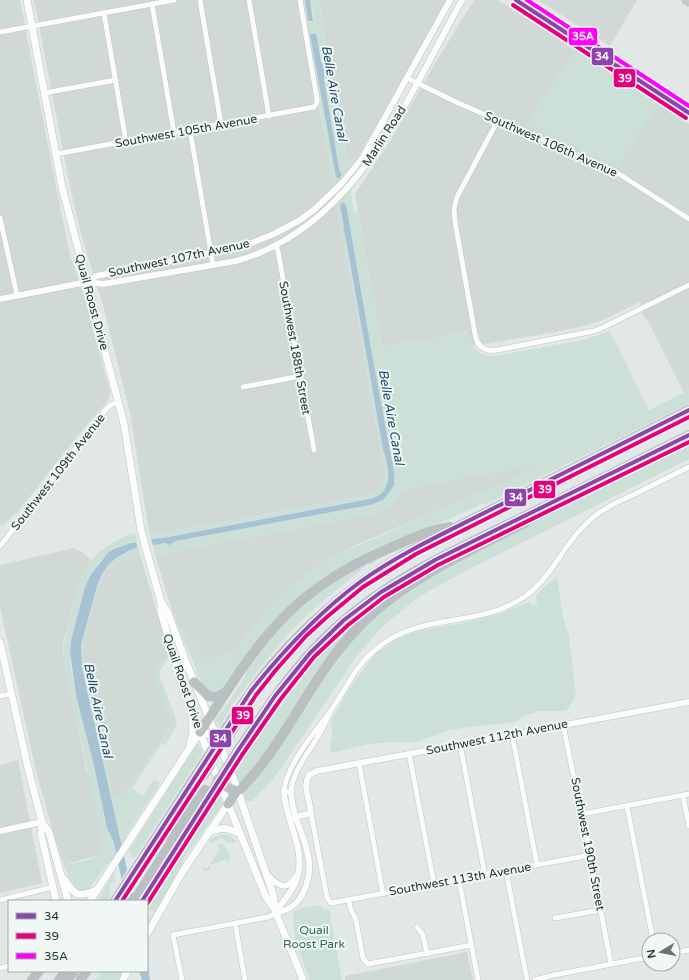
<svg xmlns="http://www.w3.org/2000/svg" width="689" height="980" font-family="'Varela Round',sans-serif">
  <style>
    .built { fill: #d1d9d7 }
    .green { fill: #cde0d8; fill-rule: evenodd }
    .water { fill: #a6c2d3 }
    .pier { fill: #e2e8e7 }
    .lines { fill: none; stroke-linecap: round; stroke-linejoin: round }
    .minor-casing { stroke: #bfc4c4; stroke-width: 6 }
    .tertiary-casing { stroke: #bfc4c4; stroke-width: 7 }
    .secondary-casing { stroke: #bfc5c4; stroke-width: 8 }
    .trunk-casing { stroke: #bcc4c3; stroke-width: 9 }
    .motorway-casing { stroke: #bcc4c3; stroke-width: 10 }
    .minor { stroke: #fbfcfb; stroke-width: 5 }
    .tertiary { stroke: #fbfcfb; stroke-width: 6 }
    .secondary { stroke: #fbfcfb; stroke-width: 7 }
    .trunk { stroke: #c4caca; stroke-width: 8 }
    .motorway { stroke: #bac0c1; stroke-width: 9 }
    .motorway-bridge-casing { stroke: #bcc4c3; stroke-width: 10; stroke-linecap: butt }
    .motorway-bridge { stroke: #bac0c1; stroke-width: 9 }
    .bus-1-casing { stroke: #f0f7f5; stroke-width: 7 }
    .bus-2-casing { stroke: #f0f7f5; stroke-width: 7 }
    .bus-3-casing { stroke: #f0f7f5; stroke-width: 7 }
    .bus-1 { stroke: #8e44ad; stroke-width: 4 }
    .bus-2 { stroke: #e5007d; stroke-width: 4 }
    .bus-3 { stroke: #f0f; stroke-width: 4 }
    .labels { text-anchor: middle; stroke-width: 4; stroke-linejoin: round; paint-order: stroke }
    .street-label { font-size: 12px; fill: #223938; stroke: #f0f7f5 }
    .park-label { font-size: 12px; fill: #306c56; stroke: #f0f7f5 }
    .water-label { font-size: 13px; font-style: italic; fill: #214f70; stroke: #f0f7f5 }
    .line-badge { stroke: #f0f7f5; stroke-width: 1.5 }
    .badge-label { font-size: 11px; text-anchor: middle; font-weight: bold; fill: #fff }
  </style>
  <rect width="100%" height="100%" fill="#e2e8e7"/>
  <!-- built -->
  <g class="built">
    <path d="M0,0H20L57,192L70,255L84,295L110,392L109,398L106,403L79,434L16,514H14L4,525L0,526Z"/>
    <path d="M34,0H301L321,118L333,177L336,204L349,268L384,471L385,476L383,484L376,493L365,496L157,534L156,530L149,532L130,413L104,309L82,237L70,187Z"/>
    <path d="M319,0H448L357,159L354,161L348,158L346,153Z"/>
    <path d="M474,0H498L689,124V390L684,393L648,321L643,316L640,302L603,320L588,325L556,332L472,346L467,332L382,347L355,194L391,140L430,72Z"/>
    <path d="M538,0H637L610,46Z"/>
    <path d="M540,464L489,489L356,545L319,565L299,580L272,607L252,629L232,654L203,659L183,629L178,630L176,623L155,555L272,533L390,506L398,498L403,489Z"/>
    <path d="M74,548L82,552L91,560L84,570L78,586L63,643V656L87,772L90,776L104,842L102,851L96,856L64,865L57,846L37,775L0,607V565Z"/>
    <path d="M140,554L169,654L167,660L164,663L162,662L155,668L171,721V725L128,788L117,799L114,798L93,708L83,657V645L95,599L100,582L106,571L113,565Z"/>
    <path d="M18,760L42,883L0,893V765Z"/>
    <path d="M467,952L473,980H345V976Z"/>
  </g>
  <!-- green -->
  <g class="green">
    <path d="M301,0H305L307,20L309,22L313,21L314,19L310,0H319L346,153C348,158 353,159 356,163L334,188ZM310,34H316L317,38C320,52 323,66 324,80L339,169L342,176L341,178L336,177Z"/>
    <path d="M574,50L658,104L618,167L526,125Z"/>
    <path d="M352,188L351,195L354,212L358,211L382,347L467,332C472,346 477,357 494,356L584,340L610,331L649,410L689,390V404L484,505L483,503L472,509L407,537L319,583L223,690L214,695L203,687L190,654L178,630L183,629L203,659L232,654C251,627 283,591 309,572C335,553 365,543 394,530C442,508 491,489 538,465L403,489C396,503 387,511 371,515L155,555L153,545C158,544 164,542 169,545L176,541L355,508L384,499L393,483L394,471L372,354L346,204L342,202L340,206L344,228L343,230L345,234L383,449C391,468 394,493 370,499L163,538L151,539L149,532L157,530L158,534L365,496C378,493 386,486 384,471L349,268L336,204Z"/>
    <path d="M689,442V459L473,567L429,591L411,603L380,629L356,657L282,767L270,783L252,801H245V790L323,676L365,623L421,581L617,478Z"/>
    <path d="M135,533L140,554L113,565L106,571L100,582L95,599L83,645V657L114,798L117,799L128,788L171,725V720L154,677L155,668L162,662L165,664L160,671V677L175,717L177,725L166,744L163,745L161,744L133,787V789L143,796L154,779L160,783L126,836L129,850L196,745L199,744L203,752L136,856L135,858L131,856L129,850L123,852L82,668L81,645L97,586L102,574L110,562L130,550L136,543L112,550L100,561L91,574L85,587L70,645L71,668L76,695L94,766L105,820L108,831L114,843L118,862L114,872L115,882L111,883L110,884V897L107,901H98L114,872L110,861L89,889L80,892L73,887L64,865C78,862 103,861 104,842L64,666C62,646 66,631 72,612C75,598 77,583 84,570C94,552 116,539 135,533Z"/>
    <path d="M385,554L371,565L369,563C352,579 332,592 315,608C283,637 258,670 233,704H232L230,707L231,708L219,727L218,723L219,719L217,723L215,720L220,713H221L242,682L246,674L247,666L271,633L331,580Z"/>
    <path d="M557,576L563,618L569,636L576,696L566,711H539L522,717L516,722L510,723L475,726L446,731L417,742H391L368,744L333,753L331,751L330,744L332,737L331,721L350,688L375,654L401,637L421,630L463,623L502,613L529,602L532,605L537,604L536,595Z"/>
    <path d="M382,601L366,616L274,744L239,784L234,769L271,714L276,710L275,709L280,702L304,671L342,632L365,613Z"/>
    <path d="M219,793L223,804L184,858L182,867L162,900L147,929V926L154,912L147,907V905Z"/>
    <path d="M223,834L229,836L236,840V842L233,843L230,842L229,843L221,838L217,840L213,843L209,841L216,836Z"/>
    <path d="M220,844H223C227,848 231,856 229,862H228L226,859L210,865L211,869L204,871L203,867L207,869L220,849L217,846Z"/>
    <path d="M319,905L325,910L329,909L342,980H310L295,941L293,912L299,909Z"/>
    <path d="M103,971H124L120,980H95Z"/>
  </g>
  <!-- water -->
  <g class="water">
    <path d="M305,0H310L313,21H308Z"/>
    <path d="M310,34H316L317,38L321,61L324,67V80L339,169L342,175L339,179L336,177Z"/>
    <path d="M342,202L346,204L372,354L394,472V485L388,494L383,500L370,505L176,541L169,545L165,543L153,545L151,539L163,538L370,499C394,493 390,468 383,449L345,234L343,230L344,227L340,206Z"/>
    <path d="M131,543H136L137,548L130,550L116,558L108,565L102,574L97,586L81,645L82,668L134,901H126L114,843L107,828L94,766L76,695L70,652L71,641L85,587L91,574L108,553L114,549Z"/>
    <path d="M147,963L150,980H142L139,971H147Z"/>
  </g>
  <!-- pier -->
  <path class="pier" d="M128,868L133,891L126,901H124L120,882Z"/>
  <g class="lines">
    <!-- minor casing -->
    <g class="minor-casing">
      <g id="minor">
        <path d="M200,0L221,124"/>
        <path d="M249,0L269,116"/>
        <path d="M152,4L174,133"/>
        <path d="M104,13L126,142"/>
        <path d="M0,32L174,0"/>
        <path d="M407,78L456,102L616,172L689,219"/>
        <path d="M44,93L116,80"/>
        <path d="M498,120L457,197L454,209L455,222L475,334C477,346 484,352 497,350L594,331L604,327L689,285"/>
        <path d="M190,130L213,265"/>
        <path d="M56,154L314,107L317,103V99L300,0"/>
        <path d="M0,218L17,295"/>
        <path d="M276,246L278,251L314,450"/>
        <path d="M243,387L301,376"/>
        <path d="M0,546L107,408L112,404L119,403"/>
        <path d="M0,696L11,694"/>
        <path d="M331,711C327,719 323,728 318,736C308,754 293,770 291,792L284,791C286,767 312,735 327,716C344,694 353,668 375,650C420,611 477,629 524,597C552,578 562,546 586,524C599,510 618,502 635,494C653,485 671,476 689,467"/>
        <path d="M563,725L590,855L611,964"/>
        <path d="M512,734L537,865"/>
        <path d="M460,744L485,875"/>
        <path d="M409,753L434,884"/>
        <path d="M359,763L383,894"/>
        <path d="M683,796L689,826"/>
        <path d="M627,806L653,940"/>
        <path d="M311,813L327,898L331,903L590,855"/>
        <path d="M582,814L689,794"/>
        <path d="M506,871L527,980"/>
        <path d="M459,880L478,980"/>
        <path d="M0,900L53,887"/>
        <path d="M349,900L350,907L356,920L363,958L365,961L368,964L472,945"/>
        <path d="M555,918L601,910"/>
        <path d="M235,923L245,980"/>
        <path d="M417,927L423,935L427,954"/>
        <path d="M673,953L689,950"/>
        <path d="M0,968L9,966"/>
        <path d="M182,980L173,935L268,917L276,913"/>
        <path d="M535,980L554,975L649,957"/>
      </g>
    </g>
    <!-- tertiary casing -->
    <g class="tertiary-casing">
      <g id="tertiary">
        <path d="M87,282L103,284L236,261C354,229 408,98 462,0"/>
        <path d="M0,299L87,282L96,276L244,246L274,234L300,220L315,209L343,182L363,157L450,0"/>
        <path d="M289,819L311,813L306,787L307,780L309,775L317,771L689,702"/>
        <path d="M0,831L42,822"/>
        <path d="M267,874C275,884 287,893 295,877"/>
        <path d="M276,913C289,910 297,905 303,893C322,855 292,828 291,792"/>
        <path d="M276,913C282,901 292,893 296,881C308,850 285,822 284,791"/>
      </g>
    </g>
    <!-- secondary casing -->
    <g class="secondary-casing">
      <g id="secondary">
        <path d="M27,0L62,187L124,424L141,530L146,549L161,602L168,613L184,657L233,777L273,894L276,913L303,980"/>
        <path d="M161,602V612L180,679L218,779L266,897L275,910"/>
        <path d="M0,642L28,768L42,822L41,834L56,901"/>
        <path d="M200,732L209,734L218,743"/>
        <path d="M190,743L193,734L192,718"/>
        <path d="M42,822L49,832L68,901"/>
        <path d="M208,832C223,827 227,827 240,834"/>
        <path d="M64,879C75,896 78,898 97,890"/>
        <path d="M90,901L200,732"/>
        <path d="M147,934L183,871L228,804"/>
        <path d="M123,980L127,971"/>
      </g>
    </g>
    <!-- trunk casing -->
    <g class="trunk-casing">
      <path id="trunk" d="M686,0L689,2"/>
    </g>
    <!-- motorway casing -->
    <g class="motorway-casing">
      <g id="motorway">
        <path d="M194,682L208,696L217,697L226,692"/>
        <path d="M225,730C239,709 253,687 270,667C314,615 366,574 427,542L689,410"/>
        <path d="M200,732C225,694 249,654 280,621C311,588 349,565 390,548C410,539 429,530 450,527"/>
        <path d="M228,737L241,717"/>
        <path d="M237,752C266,709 294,666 332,631C387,580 454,550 521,518C577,491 633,463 689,435"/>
        <path d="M218,779L226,787L237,791"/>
        <path d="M228,804L237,791L241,789C250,778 260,768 268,756C298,715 319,669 354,632C400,581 466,553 526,522"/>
        <path d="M164,836L189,798"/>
        <path d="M115,901L200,769"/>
        <path d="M134,901L205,790"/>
        <path d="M32,980L39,971"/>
        <path d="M59,980L66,971"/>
      </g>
    </g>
    <!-- minor -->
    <use href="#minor" class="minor"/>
    <!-- tertiary -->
    <use href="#tertiary" class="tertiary"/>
    <!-- secondary -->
    <use href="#secondary" class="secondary"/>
    <!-- trunk -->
    <use href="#trunk" class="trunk"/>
    <!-- motorway -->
    <use href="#motorway" class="motorway"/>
    <!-- motorway-bridge casing -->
    <g class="motorway-bridge-casing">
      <g id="motorway-bridge">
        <path d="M200,769L225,730"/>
        <path d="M203,776L211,764"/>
        <path d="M208,798L237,752"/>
        <path d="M67,980L74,971"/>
        <path d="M80,980L87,971"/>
      </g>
    </g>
    <!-- motorway-bridge -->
    <use href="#motorway-bridge" class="motorway-bridge"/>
    <!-- bus-1 casing -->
    <g class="bus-1-casing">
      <g id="bus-1">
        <path d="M516,0L689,113"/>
        <path d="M115,901L251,691C283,651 318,613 360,582C400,553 447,532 492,509C558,476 623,443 689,410"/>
        <path d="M142,901L237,752L275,696L310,653L344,620L381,592L435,560L689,435"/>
      </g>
    </g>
    <!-- bus-2 casing -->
    <g class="bus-2-casing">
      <g id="bus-2">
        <path d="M513,5L686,118"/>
        <path d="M122,901L256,695L275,671L306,636L328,616L363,587L416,554L689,417"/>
        <path d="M147,904L242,755L280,700L314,657L348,625L384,597L438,565L689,442"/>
      </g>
    </g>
    <!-- bus-3 casing -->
    <g class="bus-3-casing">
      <path id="bus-3" d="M527,0L689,106"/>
    </g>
    <!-- bus-1 -->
    <use href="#bus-1" class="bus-1"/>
    <!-- bus-2 -->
    <use href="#bus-2" class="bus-2"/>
    <!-- bus-3 -->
    <use href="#bus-3" class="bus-3"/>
  </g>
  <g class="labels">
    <!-- street labels -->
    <g class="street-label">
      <text transform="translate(186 131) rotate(-10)" y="4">Southwest 105th Avenue</text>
      <text transform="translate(384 136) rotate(-57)" y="4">Marlin Road</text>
      <text transform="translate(551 144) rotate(24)" y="4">Southwest 106th Avenue</text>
      <text transform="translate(179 258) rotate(-12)" y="4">Southwest 107th Avenue</text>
      <text transform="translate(92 302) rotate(75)" y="4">Quail Roost Drive</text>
      <text transform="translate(295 348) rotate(80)" y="4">Southwest 188th Street</text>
      <text transform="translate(58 472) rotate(-52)" y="4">Southwest 109th Avenue</text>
      <text transform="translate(183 681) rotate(71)" y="4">Quail Roost Drive</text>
      <text transform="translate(497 737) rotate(-11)" y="4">Southwest 112th Avenue</text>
      <text transform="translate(588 844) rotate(79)" y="4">Southwest 190th Street</text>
      <text transform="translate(460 879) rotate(-10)" y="4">Southwest 113th Avenue</text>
    </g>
    <!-- park labels -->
    <g class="park-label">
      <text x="314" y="934">Quail<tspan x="314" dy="14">Roost Park</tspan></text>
    </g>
    <!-- water labels -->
    <g class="water-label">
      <text transform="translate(335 93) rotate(80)" y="5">Belle Aire Canal</text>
      <text transform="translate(392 417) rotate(80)" y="5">Belle Aire Canal</text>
      <text transform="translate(99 710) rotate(78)" y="5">Belle Aire Canal</text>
    </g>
  </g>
  <g class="line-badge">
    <rect x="568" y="27" width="30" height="19" rx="4" fill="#f0f"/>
    <rect x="591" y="47" width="23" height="19" rx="4" fill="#8e44ad"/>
    <rect x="613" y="68" width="23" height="20" rx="4" fill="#e5007d"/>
    <rect x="533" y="480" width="23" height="19" rx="4" fill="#e5007d"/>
    <rect x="504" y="488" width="23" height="19" rx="4" fill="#8e44ad"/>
    <rect x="231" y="706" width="23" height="19" rx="4" fill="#e5007d"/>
    <rect x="209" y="729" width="23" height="19" rx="4" fill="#8e44ad"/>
  </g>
  <g class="badge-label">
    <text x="583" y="40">35A</text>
    <text x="602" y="60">34</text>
    <text x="625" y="82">39</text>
    <text x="545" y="493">39</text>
    <text x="516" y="501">34</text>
    <text x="243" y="719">39</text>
    <text x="220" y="742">34</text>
  </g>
  <!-- legend -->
  <rect x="8" y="900" width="140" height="72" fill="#f0f7f5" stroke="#9eaba9"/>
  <rect x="16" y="913" width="20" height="6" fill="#8e44ad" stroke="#9eaba9"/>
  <text x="44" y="920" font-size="12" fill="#223938">34</text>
  <rect x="16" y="933" width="20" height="6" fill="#e5007d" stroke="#9eaba9"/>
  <text x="44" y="940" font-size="12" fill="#223938">39</text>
  <rect x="16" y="953" width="20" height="6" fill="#ff00ff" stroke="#9eaba9"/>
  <text x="44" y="960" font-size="12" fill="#223938">35A</text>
  <!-- north arrow -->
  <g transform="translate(661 952) rotate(260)"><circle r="19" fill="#f0f7f5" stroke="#9eaba9"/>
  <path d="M0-3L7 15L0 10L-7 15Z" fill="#657675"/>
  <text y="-6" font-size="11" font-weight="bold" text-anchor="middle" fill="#223938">N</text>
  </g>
</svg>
